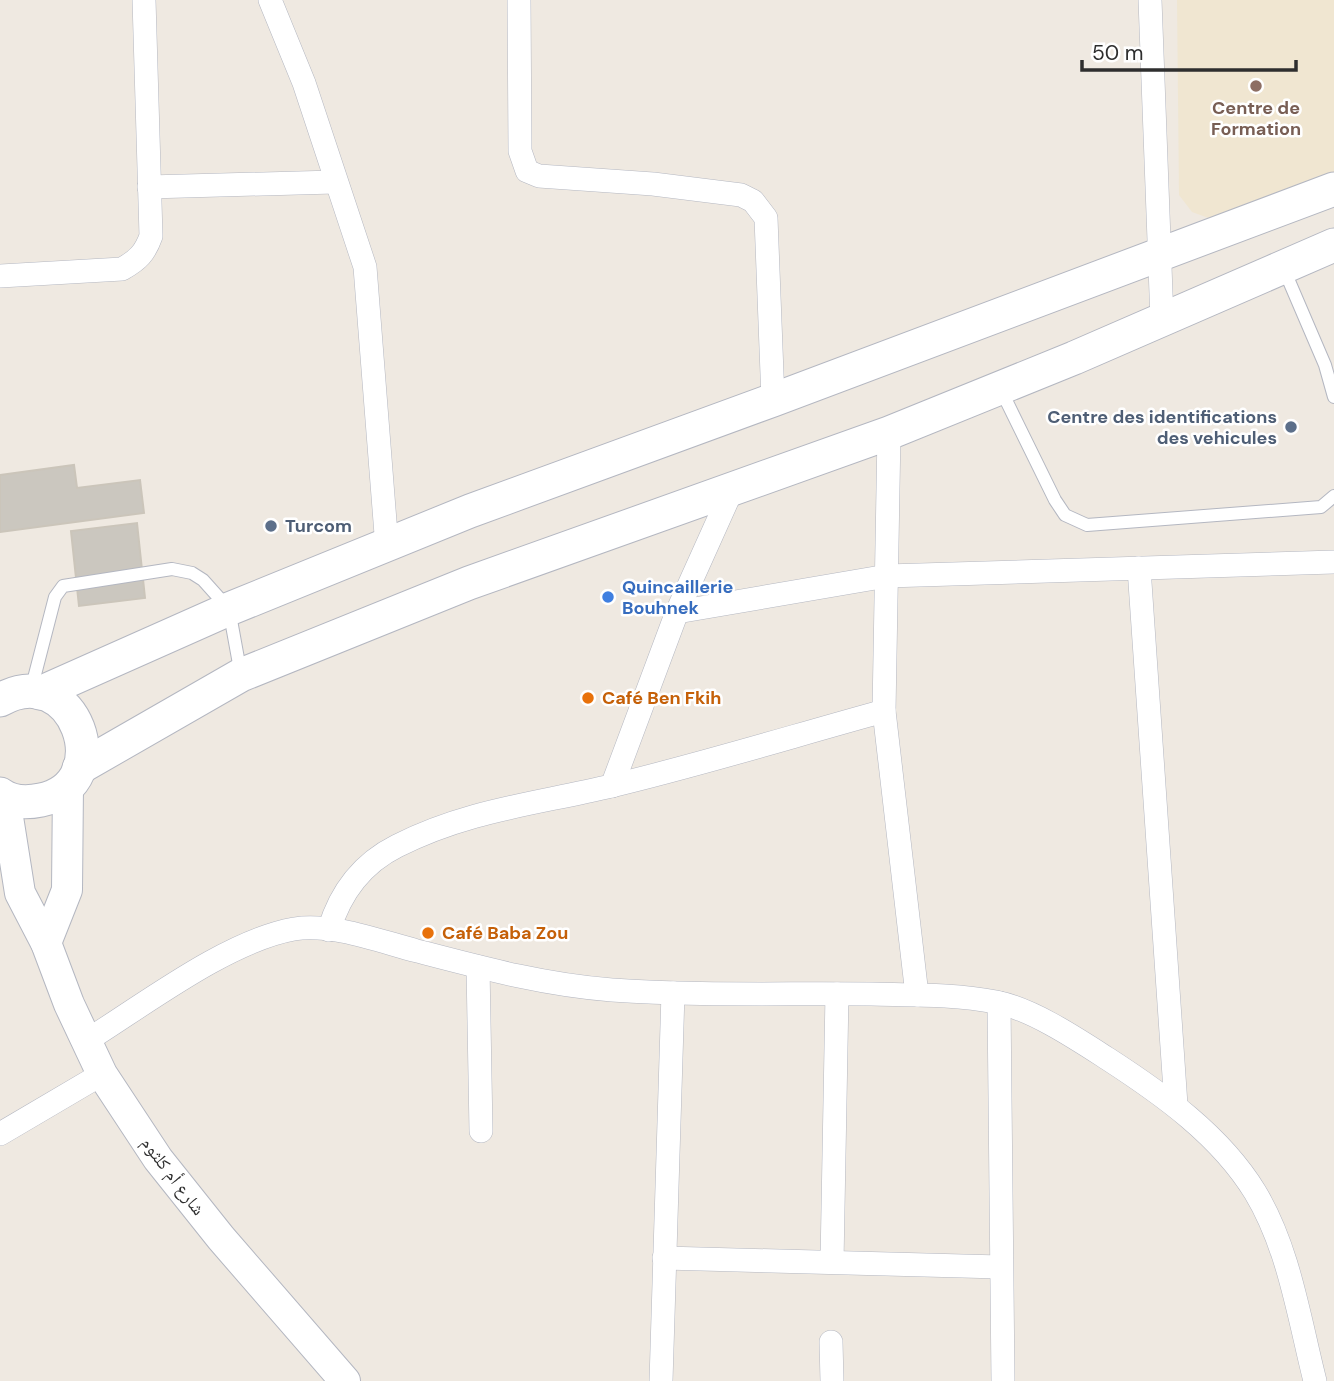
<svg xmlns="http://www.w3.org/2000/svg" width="1334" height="1381" font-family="'DM Sans','Noto Naskh Arabic',sans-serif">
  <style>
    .education { fill: #f0e6d1 }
    .building { fill: #cbc7bf; stroke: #cbc5ba; stroke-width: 2 }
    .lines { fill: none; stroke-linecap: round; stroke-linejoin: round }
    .service-casing { stroke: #b4b7c1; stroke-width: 14 }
    .minor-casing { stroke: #b4b7c1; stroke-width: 24 }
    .tertiary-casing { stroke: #b4b7c1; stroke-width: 32 }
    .secondary-casing { stroke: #b4b7c1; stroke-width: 35 }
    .service { stroke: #fff; stroke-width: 12 }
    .minor { stroke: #fff; stroke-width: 23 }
    .tertiary { stroke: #fff; stroke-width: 30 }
    .secondary { stroke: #fff; stroke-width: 33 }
    .education-dot { fill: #8d6e63; stroke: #fff; stroke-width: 2.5 }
    .service-dot { fill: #5c6f8a; stroke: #fff; stroke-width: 2.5 }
    .shop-dot { fill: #3f7fe0; stroke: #fff; stroke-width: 2.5 }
    .food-dot { fill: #e8710a; stroke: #fff; stroke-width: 2.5 }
    .labels { text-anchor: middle; stroke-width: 5; stroke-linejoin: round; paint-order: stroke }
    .education-label { font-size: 18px; font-weight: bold; fill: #785e54; stroke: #fff }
    .service-label { font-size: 18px; font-weight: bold; fill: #4e5e75; stroke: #fff; text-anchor: end }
    .shop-label { font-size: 18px; font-weight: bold; fill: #366cbe; stroke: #fff; text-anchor: start }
    .food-label { font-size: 18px; font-weight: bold; fill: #c56008; stroke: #fff; text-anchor: start }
    .street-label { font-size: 18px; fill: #2e2e2e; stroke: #fff }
  </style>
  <rect width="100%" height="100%" fill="#efe9e1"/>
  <!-- education -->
  <path class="education" d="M1177,0H1334V172L1214,220L1192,212L1179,195Z"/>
  <!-- building -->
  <g class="building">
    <path d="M74,465L77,488L140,480L144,513L0,532V475Z"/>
    <path d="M137,523L145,598L79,606L71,531Z"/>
  </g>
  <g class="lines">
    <!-- service casing -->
    <g class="service-casing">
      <g id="service">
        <path d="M1283,267L1325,365L1334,397"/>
        <path d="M1000,388L1055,500L1065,515L1087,525L1321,507L1334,496"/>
        <path d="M31,690L55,597L63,586L172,569L192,573L203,580L229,609L241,675"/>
      </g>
    </g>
    <!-- minor casing -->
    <g class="minor-casing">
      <g id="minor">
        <path d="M270,0L304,83L365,267L387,547"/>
        <path d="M519,0L520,151L527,171L539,176L653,184L741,195L753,201L766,218L773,400"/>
        <path d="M1150,0L1162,320"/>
        <path d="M149,187L334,182"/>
        <path d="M0,276L122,269C138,260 145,253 151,236L144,0"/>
        <path d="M889,433L884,711L917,995"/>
        <path d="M1139,568L1176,1105"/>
        <path d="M677,612L887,576L1334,562"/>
        <path d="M612,786L677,612L731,492"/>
        <path d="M329,930C340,893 361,864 397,846C468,810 536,804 611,786C703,764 793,736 884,711"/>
        <path d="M478,967L481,1131"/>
        <path d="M999,1003L1003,1381"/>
        <path d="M86,1041C144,1005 227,941 294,929C333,923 379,941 417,951C482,968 545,985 612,990C698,996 784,993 871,994C912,995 955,994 996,1002C1032,1009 1077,1039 1108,1059C1162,1094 1220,1135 1255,1192C1289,1248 1299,1318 1315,1381"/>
        <path d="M0,1134L102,1074"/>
        <path d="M664,1258L1000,1267"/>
        <path d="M832,1262L837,994"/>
        <path d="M831,1342L832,1381"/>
        <path d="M661,1381L673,993"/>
      </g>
    </g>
    <!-- tertiary casing -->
    <g class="tertiary-casing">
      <g id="tertiary">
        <path d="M5,798L20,893L46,943L69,1004L102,1074L158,1159L221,1238L345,1381"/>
        <path d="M46,943L67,890L68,786"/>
      </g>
    </g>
    <!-- secondary casing -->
    <g class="secondary-casing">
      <g id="secondary">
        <path d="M40,693L229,609L470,511L773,400L1334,189"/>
        <path d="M0,700C74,657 120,784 41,800C27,803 12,803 0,794"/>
        <path d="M79,768L241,675L469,583L889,433L1074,358L1334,245"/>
      </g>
    </g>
    <!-- service -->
    <use href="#service" class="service"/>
    <!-- minor -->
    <use href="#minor" class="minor"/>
    <!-- tertiary -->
    <use href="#tertiary" class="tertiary"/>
    <!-- secondary -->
    <use href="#secondary" class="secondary"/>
  </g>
  <!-- markers -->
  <circle class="education-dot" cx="1256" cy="86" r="7"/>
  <g class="service-dot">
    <circle cx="1291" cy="427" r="7"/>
    <circle cx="271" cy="526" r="7"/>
  </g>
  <circle class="shop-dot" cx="608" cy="597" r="7"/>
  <g class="food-dot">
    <circle cx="588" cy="698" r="7"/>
    <circle cx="428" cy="933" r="7"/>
  </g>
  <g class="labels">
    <!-- education labels -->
    <g class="education-label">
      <text x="1256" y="114">Centre de<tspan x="1256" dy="21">Formation</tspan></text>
    </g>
    <!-- service labels -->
    <g class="service-label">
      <text x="1277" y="423">Centre des identifications<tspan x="1277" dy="21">des vehicules</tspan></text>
      <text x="285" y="532" text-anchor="start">Turcom</text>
    </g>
    <!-- shop labels -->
    <g class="shop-label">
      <text x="622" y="593">Quincaillerie<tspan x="622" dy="21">Bouhnek</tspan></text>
    </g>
    <!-- food labels -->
    <g class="food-label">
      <text x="602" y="704">Café Ben Fkih</text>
      <text x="442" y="939">Café Baba Zou</text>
    </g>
    <!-- street labels -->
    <g class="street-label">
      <text transform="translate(173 1176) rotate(53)" y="6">شارع أم كلثوم</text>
    </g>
  </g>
  <!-- scale -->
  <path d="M1082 60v10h214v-10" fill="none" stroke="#2e2e2e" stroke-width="3.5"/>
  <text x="1092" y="60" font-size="21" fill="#2e2e2e" stroke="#ffffff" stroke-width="5" paint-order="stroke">50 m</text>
</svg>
